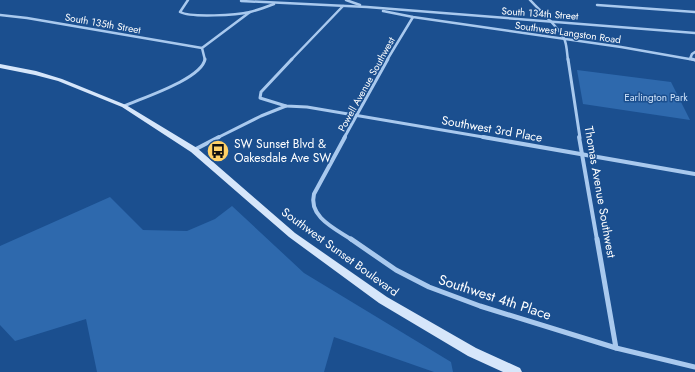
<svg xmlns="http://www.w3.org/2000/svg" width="695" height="372" font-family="Jost,sans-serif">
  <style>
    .green { fill: #2e69ad }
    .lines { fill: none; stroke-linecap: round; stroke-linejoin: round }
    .minor-far3 { stroke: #a9c9ee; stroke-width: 2.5 }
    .minor-far2 { stroke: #a9c9ee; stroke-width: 3 }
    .minor-far1 { stroke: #a9c9ee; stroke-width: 4 }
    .minor { stroke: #a9c9ee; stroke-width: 5 }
    .secondary { fill: #d6e6fa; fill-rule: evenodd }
    .labels { text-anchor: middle; stroke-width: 3; stroke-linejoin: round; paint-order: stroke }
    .far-street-label { font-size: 10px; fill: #fff; stroke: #1b4f8f }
    .far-park-label { font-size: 10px; fill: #cfe3fa; stroke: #1b4f8f }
    .street-label { font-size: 12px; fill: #fff; stroke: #1b4f8f }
    .poi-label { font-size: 12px; fill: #fff; stroke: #1b4f8f; text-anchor: start }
    .near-street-label { font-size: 14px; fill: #fff; stroke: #1b4f8f }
  </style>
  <rect width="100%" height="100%" fill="#1b4f8f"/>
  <!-- green -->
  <g class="green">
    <path d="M577,70L671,82L690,120L583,104Z"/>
    <path d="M110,197L143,230L187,231L215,219L232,206L304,273L451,362L453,372H434L334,337L324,372H97L86,319L15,341L0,325V246Z"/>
  </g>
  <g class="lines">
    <!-- minor-far3 -->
    <g class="minor-far3">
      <path d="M188,0L180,12C191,18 237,15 250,12C258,10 266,7 274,4"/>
      <path d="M346,0L360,5"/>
      <path d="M530,0C539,10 562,30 565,41C567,47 567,54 568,60"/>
      <path d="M241,1L367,7L695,33"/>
      <path d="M597,5L695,12"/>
      <path d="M383,11L413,17L621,47L695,60"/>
      <path d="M0,15L27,18L202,48"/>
      <path d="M690,59L692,54L695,52"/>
      <path d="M205,60L202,48L250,12"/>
      <path d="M291,60L343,6"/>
      <path d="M387,60L413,17"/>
    </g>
    <!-- minor-far2 -->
    <g class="minor-far2">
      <path d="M292,59L261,92L260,98L286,106L307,107L489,138"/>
      <path d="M568,59L580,138"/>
      <path d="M692,59L695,60"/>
      <path d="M124,106C142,98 202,79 205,59"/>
      <path d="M217,138L261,116L286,106"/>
      <path d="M344,138L388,59"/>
    </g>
    <!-- minor-far1 -->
    <g class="minor-far1">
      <path d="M345,137L314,194C308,217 336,229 352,240"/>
      <path d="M483,137L695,174"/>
      <path d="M579,137L597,240"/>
      <path d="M194,150L219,137"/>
    </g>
    <!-- minor -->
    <g class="minor">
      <path d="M351,239L396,270L429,287L480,306L616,348L695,367"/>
      <path d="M597,239L616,348"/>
    </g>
    <!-- secondary -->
    <path class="secondary" d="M0,64L36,71L62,79L126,105L197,148L295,233L387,297L476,348L520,368L522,372H503L468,356L379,303L289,237L191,152L122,107L58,81L35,75L0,68Z"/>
  </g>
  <!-- icons -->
  <defs>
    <g id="bus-disc" transform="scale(1.15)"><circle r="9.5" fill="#ffd166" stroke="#1b4f8f"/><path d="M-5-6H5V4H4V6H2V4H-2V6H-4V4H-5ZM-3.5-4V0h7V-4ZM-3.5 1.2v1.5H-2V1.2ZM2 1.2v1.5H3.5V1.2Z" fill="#111"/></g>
  </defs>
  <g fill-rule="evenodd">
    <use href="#bus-disc" x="218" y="151"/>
  </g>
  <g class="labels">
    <!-- far-street labels -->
    <g class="far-street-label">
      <text transform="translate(540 13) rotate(4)" y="4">South 134th Street</text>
      <text transform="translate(103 23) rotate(10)" y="4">South 135th Street</text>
      <text transform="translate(568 32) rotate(8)" y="4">Southwest Langston Road</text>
      <text transform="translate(366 84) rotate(-61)" y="4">Powell Avenue Southwest</text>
    </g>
    <!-- far-park labels -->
    <g class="far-park-label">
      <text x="656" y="101">Earlington Park</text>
    </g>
    <!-- street labels -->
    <g class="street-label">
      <text transform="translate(492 129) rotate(10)" y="4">Southwest 3rd Place</text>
      <text transform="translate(600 192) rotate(80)" y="4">Thomas Avenue Southwest</text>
      <text transform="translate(340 252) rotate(36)" y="4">Southwest Sunset Boulevard</text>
    </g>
    <!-- poi labels -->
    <g class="poi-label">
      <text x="234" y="148">SW Sunset Blvd &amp;<tspan x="234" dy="14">Oakesdale Ave SW</tspan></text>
    </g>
    <!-- near-street labels -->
    <g class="near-street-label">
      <text transform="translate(495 297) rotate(18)" y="5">Southwest 4th Place</text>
    </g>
  </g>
</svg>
